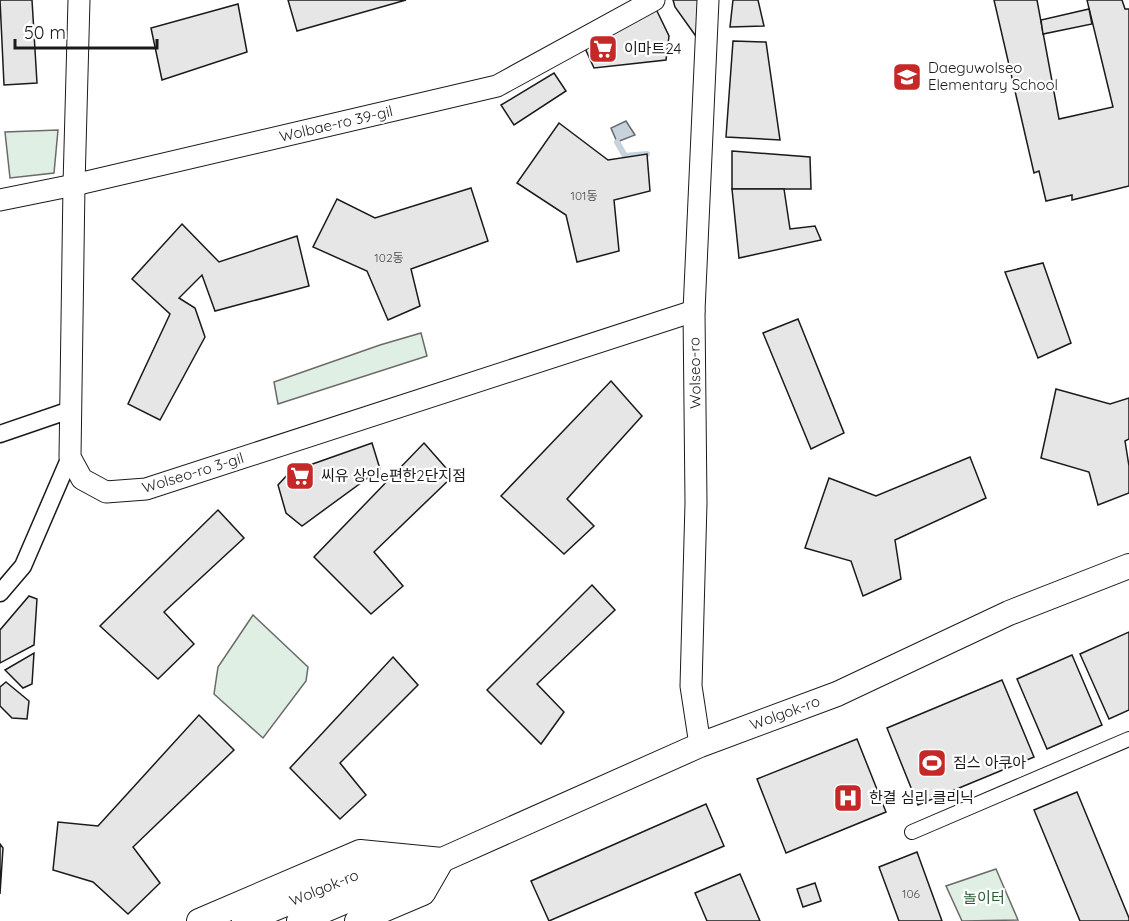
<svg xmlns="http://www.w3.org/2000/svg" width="1129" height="921" font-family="Quicksand,'Noto Sans KR',sans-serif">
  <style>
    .green { fill: #e0efe3; stroke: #6a6a6a; stroke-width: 1.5 }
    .water { fill: #c6d2dc; stroke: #6a6a6a; stroke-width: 1.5 }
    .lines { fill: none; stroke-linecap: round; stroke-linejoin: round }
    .stream { stroke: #c6d2dc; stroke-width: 6 }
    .building { fill: #e6e6e6; stroke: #1a1a1a; stroke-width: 1.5 }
    .pedestrian-casing { stroke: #1a1a1a; stroke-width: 16 }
    .minor-casing { stroke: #1a1a1a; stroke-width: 19 }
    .tertiary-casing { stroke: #1a1a1a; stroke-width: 23 }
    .secondary-casing { stroke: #1a1a1a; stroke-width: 26 }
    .pedestrian { stroke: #fff; stroke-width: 14 }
    .minor { stroke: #fff; stroke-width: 16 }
    .tertiary { stroke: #fff; stroke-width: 21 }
    .secondary { stroke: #fff; stroke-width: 24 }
    .labels { text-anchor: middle; stroke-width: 4.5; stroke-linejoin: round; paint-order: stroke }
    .number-label { font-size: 12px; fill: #4d4d4d }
    .poi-label { font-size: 15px; fill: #1a1a1a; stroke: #fff; text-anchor: start }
    .street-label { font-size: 15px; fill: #1a1a1a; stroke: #fff }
    .park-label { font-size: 15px; fill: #2b5a34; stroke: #fff }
  </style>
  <rect width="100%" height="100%" fill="#fff"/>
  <!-- green -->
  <g class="green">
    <path d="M58,130L54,173L10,178L5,132Z"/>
    <path d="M421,333L427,356L278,404L274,382L380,345Z"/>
    <path d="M253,615L308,667L306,681L263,738L214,694L218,667Z"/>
    <path d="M996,869L1018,920L962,921L946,886Z"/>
  </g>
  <!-- water -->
  <path class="water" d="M626,121L635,135L617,142L611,128Z"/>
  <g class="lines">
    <!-- stream -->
    <path class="stream" d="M617,142L625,156L647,154"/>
  </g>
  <!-- building -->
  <g class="building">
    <path d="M0,0H32L37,83L4,85Z"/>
    <path d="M288,0H406L297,31Z"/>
    <path d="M673,0H699L700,42L675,7Z"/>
    <path d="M733,0H758L764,26L730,27Z"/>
    <path d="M994,0H1037L1059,119L1113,107L1087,0H1122L1125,9H1129V186L1072,200V195L1046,201L1039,171L1034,173Z"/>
    <path d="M238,4L247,52L162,80L151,28Z"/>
    <path d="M656,9L669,36L666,60L594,68L584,46Z"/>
    <path d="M1089,9L1092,24L1043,34L1041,20Z"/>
    <path d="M733,41L766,42L780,140L726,137Z"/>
    <path d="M554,73L566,91L514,125L501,105Z"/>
    <path d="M559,123L608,160L647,154L650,191L614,200L619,251L577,262L566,215L517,183Z"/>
    <path d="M732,151L810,157L811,189H732Z"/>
    <path d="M471,188L488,241L411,269L420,306L388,320L367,271L313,247L337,199L375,218Z"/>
    <path d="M732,189H784L790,229L815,226L821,240L739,258Z"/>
    <path d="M182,224L219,262L297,236L309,286L215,311L202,275L179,298L195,308L205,337L160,420L128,404L170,314L132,279Z"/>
    <path d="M1043,263L1071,343L1038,358L1005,272Z"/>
    <path d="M798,319L844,433L811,449L763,333Z"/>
    <path d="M611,381L642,416L567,499L594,526L564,554L501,496Z"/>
    <path d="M1056,389L1110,404L1129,398V439L1125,441L1129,466V493L1098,505L1089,472L1041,458Z"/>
    <path d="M372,443L380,469L302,526L286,513L278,485L290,472Z"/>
    <path d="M424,443L453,476L374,552L403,586L371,614L314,557Z"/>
    <path d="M970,457L986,498L895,540L901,579L863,596L851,561L805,548L829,478L876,496Z"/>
    <path d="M218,510L244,538L164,612L194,644L158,679L100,626Z"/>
    <path d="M592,585L615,610L537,684L564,712L541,744L487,690Z"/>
    <path d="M29,596L37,599L34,645L0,663V630Z"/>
    <path d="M1129,632V710L1109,719L1080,654Z"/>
    <path d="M34,653L32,684L23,688L5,670Z"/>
    <path d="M1072,655L1102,725L1047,749L1017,679Z"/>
    <path d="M393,657L418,685L340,763L366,795L340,819L290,768Z"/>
    <path d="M1002,680L1034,757L918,805L887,728Z"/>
    <path d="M6,682L29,701L27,719L12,718L0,706V687Z"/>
    <path d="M199,715L234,750L133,847L160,883L128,914L93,882L53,870L58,822L98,826Z"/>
    <path d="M857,739L886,812L786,853L757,779Z"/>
    <path d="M1077,792L1129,918V921H1080L1034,810Z"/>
    <path d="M706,804L724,846L549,921L531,881Z"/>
    <path d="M0,844L3,848L0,894Z"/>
    <path d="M917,852L942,921H899L879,867Z"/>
    <path d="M740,874L760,921H707L695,893Z"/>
    <path d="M815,883L821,901L803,907L797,889Z"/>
  </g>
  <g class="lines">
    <!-- pedestrian casing -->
    <g class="pedestrian-casing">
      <path id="pedestrian" d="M912,832L1129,739"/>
    </g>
    <!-- minor casing -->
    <g class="minor-casing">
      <g id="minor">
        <path d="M0,434L70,410"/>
        <path d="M0,593L23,566L70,457"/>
      </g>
    </g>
    <!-- tertiary casing -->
    <g class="tertiary-casing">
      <g id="tertiary">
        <path d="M79,0L74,185L70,457L82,479L106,492L146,489L694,311"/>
        <path d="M0,200L74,185L497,86L654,0"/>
        <path d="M700,745L691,686L696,503L694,311L708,0"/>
      </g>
    </g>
    <!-- secondary casing -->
    <g class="secondary-casing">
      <g id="secondary">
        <path d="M199,921L360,852L442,860L700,745L837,694L1009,613L1129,566"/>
        <path d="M244,921L371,869L403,865"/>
        <path d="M299,921L440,861"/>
        <path d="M357,921L423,893L442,860"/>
      </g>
    </g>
    <!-- pedestrian -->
    <use href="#pedestrian" class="pedestrian"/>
    <!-- minor -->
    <use href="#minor" class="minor"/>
    <!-- tertiary -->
    <use href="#tertiary" class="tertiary"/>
    <!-- secondary -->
    <use href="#secondary" class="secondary"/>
  </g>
  <!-- icons -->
  <defs>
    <g id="supermarket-square" transform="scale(1.5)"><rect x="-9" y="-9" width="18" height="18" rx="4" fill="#c62828" stroke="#fff"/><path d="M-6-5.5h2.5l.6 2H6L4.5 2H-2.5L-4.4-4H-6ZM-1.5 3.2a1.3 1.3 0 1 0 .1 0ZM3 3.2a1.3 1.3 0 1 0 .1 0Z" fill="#fff"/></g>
    <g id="school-square" transform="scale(1.5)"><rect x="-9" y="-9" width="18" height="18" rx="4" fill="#c62828" stroke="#fff"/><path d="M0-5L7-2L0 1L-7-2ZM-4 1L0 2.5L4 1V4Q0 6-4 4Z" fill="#fff"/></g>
    <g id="stadium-square" transform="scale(1.5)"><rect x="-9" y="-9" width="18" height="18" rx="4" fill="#c62828" stroke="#fff"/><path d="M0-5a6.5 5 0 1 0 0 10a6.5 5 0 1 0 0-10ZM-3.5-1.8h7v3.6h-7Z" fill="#fff"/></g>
    <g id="hospital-square" transform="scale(1.5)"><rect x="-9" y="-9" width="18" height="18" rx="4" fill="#c62828" stroke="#fff"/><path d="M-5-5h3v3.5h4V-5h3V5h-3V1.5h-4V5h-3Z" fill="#fff"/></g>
  </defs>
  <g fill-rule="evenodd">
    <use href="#supermarket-square" x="603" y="49"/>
    <use href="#school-square" x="907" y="77"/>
    <use href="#supermarket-square" x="300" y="476"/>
    <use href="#stadium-square" x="932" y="763"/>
    <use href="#hospital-square" x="848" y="798"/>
  </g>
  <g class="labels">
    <!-- number labels -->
    <g class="number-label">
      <text x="584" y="200">101동</text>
      <text x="389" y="262">102동</text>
      <text x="911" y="898">106</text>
    </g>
    <!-- poi labels -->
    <g class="poi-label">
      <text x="624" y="54">이마트24</text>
      <text x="928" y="73">Daeguwolseo<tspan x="928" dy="17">Elementary School</tspan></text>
      <text x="321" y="481">씨유 상인e편한2단지점</text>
      <text x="953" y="768">짐스 아쿠아</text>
      <text x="869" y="803">한결 심리 클리닉</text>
    </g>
    <!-- street labels -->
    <g class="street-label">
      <text transform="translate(336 124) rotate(-13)" y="5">Wolbae-ro 39-gil</text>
      <text transform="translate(695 373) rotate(-91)" y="5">Wolseo-ro</text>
      <text transform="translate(193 473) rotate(-17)" y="5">Wolseo-ro 3-gil</text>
      <text transform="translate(785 713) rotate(-20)" y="5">Wolgok-ro</text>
      <text transform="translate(324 888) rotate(-22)" y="5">Wolgok-ro</text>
    </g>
    <!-- park labels -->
    <g class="park-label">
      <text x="984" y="903">놀이터</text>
    </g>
  </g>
  <!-- scale -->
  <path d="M15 39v9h142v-9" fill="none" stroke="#1a1a1a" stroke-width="3"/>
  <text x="24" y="39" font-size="18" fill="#1a1a1a" stroke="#ffffff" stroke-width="4.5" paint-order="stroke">50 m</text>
</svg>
